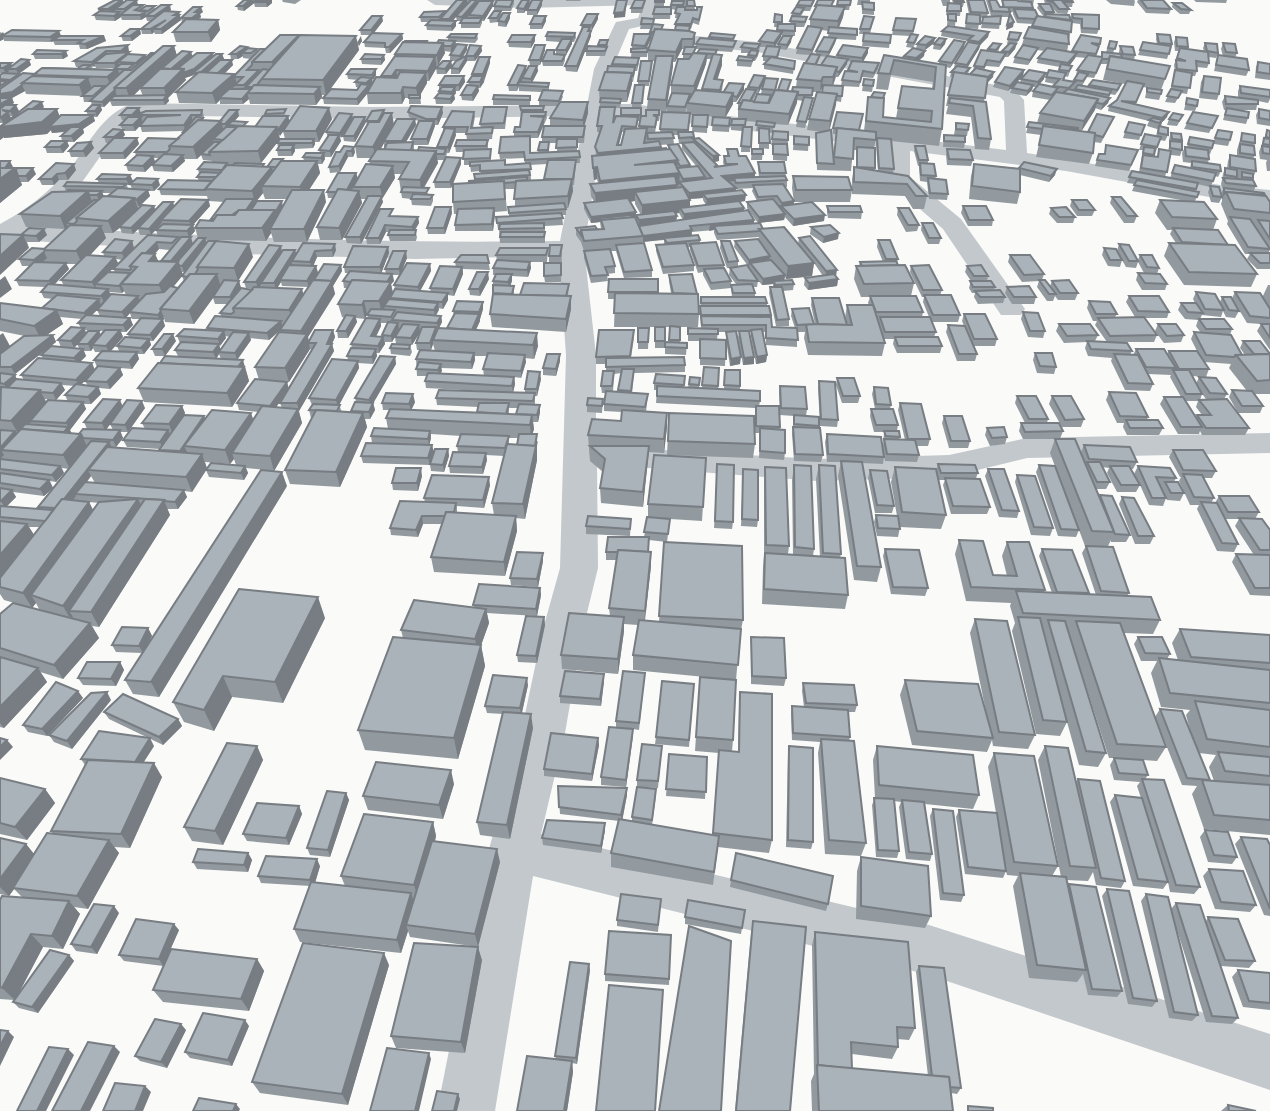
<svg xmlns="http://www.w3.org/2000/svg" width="1270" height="1111" font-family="'Sofia Sans Condensed',sans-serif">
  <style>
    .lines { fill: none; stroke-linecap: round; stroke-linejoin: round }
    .minor { fill: #c3c8cc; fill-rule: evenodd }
    .wall { fill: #929a9f; fill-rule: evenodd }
    .shaded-wall { fill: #777d82 }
    .building { fill: #aab3b9; stroke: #777d82; stroke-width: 2 }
  </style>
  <rect width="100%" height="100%" fill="#fafaf8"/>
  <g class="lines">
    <!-- minor -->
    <path class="minor" d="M427,0H660L651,24L629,29L612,69L606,104H631L1006,150L1004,101L1000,97L757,52L686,45L677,40L686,35L757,42L1013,88L1024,100L1027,153L1220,185L1270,190V204L1220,199L1066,171L910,151V177L961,219L1025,309L1021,315H1001L943,229L891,184L888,179V148L631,116H605L584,248L596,355V446L817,459L949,455L1027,438L1270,433V453L1027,458L949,477L817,481L597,464L598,568L583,629L565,733L541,834L929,925L1270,1034V1090L929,975L533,876L495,1111H437L489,849L521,733L543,629L560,568L566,355L559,256L415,259L243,254L0,239V224C25,211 49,192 68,171C89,146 101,112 135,103L371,107L587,105L594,69L614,26L616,22L638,18L643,5L525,8L435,5ZM137,115L371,119L585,116L560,241C383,244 208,237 31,226L80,185L119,130Z"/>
  </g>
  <!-- wall -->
  <g class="wall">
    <path d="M244,0H272V3L267,7H255L254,3L244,11L238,10L237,6Z"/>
    <path d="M282,0H301L295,4L283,2Z"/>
    <path d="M457,0H478V3L493,1V6L484,21H482V23L480,28H461V21H457L456,17L452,21L456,26L452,31L427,30L426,25L429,22H421L420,17L445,11V13Z"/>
    <path d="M494,0H514V4L511,11H500H501L502,15L510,13V18L506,27L498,26V22L490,23L489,18L494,11V6L496,1Z"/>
    <path d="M522,0H531H529L530,4L524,13H517V8Z"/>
    <path d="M566,0H581L580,1H566Z"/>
    <path d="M635,0H646L642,13H631V8Z"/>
    <path d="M655,0H664V7H654Z"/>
    <path d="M671,0H694L695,10L701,11L699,25L693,23L691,29H690V31L695,33V43L693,47L695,53H697L699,49H696V44L709,39V37L735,35L734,41H736L735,46L732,52L717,51L716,54L722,65L717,79L723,80L722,92L744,84V90L736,102H733V104L725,118H730L729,132L712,131L713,117L718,118L708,116L707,133L693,132L694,139L719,155V161L714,162L717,166H724L723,162L724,156H727V149L739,156L755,173V177H759L758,168V162L786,173L785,177L787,180V187H785L794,201V204L811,202H794L792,188L793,176L852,190L850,202H812L824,221L793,226L785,217L784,220L758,223L747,208V202L757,201L752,191L753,188L736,189V191L745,201L740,202L744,211L754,220V224L763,229L798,244L799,238L838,279L837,286L808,290L804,285L805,278L823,276L814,263L812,276L786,279L785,277L784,280L794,284L793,290L783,291L789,319V326H776L769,293L770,287H773V284L762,285L756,278L758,281L757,287H753L755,293V297L767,303V306L771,315L772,327L795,328L791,316L792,309L815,324L811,305L812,298L845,318L847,305H869L868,303L870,297H861L854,279L856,266H859L860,262H883L877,247L878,240L898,259L897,264L914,283L911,296L923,312L922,317H929L923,302L924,297H922L910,272L911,266L942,290L940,295L960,315L958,322H932L936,332L934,337L942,346L940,353H897L893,344L894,339H883L885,343L882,356L808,355L804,338L805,332H797V347L766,345V332H763L767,355L766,362L756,364L751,337V332H749L754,357V364L743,365L738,338L739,332H736L740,364L730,366L726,340L725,366L700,365V341H688V328H701L700,313L701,297H732L731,288L711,290L703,275V272L698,273L690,250V247L687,248L694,265V271L663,274L656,251V245L664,244V240L642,242L652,270V277L624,278L616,251H610L615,266V273L607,274L608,281L591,283L584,258V251L581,242L576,235V228L601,229L600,222L591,223L584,209V203L594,202L591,196L590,184L598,183L597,179L594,180L592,156L596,155L595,147L600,132H597V126L600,107L599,90L607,72L612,66V64L639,63L637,71H635L633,82H632L627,102H621L620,108H615L614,120L621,116V115L632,108V103L638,85V81L652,61L649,86H644L641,109V118L646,116L648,99L655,61H648V50L652,37H651L647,48H648L647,57H631L632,45L650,34L651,29H640L641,24H654L663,30H675V24L678,18H675L676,10L671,9L670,19H653V14L671,7ZM682,49H684L683,54V59L671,85V95L667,105L673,62H675ZM707,59H712L702,90H696L706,64ZM667,107V112L685,113L687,108L686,113L662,112L660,132L655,133L657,121H659V111H666ZM690,115H693L692,132H688ZM638,121H640L639,128H637ZM622,132H624L621,145H619ZM673,135H678L679,144H682V149L697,167H690V165L668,145V149H661L660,145L674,144ZM703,198V200L706,205L690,206V199ZM635,201V204L641,215H636V221L630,202ZM679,213L683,220L676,221L677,216L675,214ZM714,230V233L717,240L759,237L758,240L735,241L734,247L748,266H749V268L738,267V261L721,241L720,248L727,268H730L729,275L736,284L731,285V281L724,268V265L700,243V240L692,235V232ZM718,332H726V340L717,339Z"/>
    <path d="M815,0L810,11H804L801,16L806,22L804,27H795V36L781,35L775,46L777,47L778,44L791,42L786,50L780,49L778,58L795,61L793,74L764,69V64L767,61H763V56L767,47H760L758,56L755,61H753L751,67L737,66V60L748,57L749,53H741V47L759,44V41L777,31L778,27H774L775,14L782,15V24H790L792,13L797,7V5Z"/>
    <path d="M838,0H851L849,10H844L843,17L839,28L857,29L856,40L836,39L835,43L828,57L837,58V55L868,48V53L863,62L879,63L878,69L873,78L862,77L859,87L841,86L842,80L852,62L847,61V64L838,77H836L833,86H843L841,102L836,101L829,131L833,161L836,134H833V128L864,131L868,97L884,98L883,117L896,118L902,86L932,88L933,82L891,75L888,90L876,89L878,73L884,55L903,58L904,56H924L919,61L939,64V61L964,47L950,68L946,67L942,129L939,146L891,141L894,169L893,173L927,196L924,209H913L905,196L852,194V179L854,167H856L857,150H853L851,171L817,170L816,133L824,132L807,130L809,119L822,93L823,87L820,92H812V103L805,128L796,127L797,121L803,101L797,100L788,125L774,124L773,131L788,140L787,161L773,160V145H771L773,133L769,132V149L759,148V131H756L757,122L746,121L745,127H752L750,152H741L742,131L731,130V125L738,119V103L748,87L765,80L778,79L776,90L790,85L788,91H792L796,87L797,79L810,55L796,54L797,48L810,27V19L815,10V6L837,7ZM821,30L829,31L828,37L816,51V54H812ZM820,56L827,57L821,65H817ZM763,84L761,94L754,102L753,101L756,94H758ZM876,139H877L876,144L878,171L875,170L874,148Z"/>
    <path d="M858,0H870V3L874,10V15L862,14V5H857Z"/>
    <path d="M941,0H950V3H953L952,0H963L964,2L963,7H961L960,16H956L955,26L947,25L948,16L946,15L947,6H943Z"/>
    <path d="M966,0H984L988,13L987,17L991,16L986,0H996L1000,7H1002V0H1017L1021,1L1020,0H1034L1033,5H1032L1033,10L1038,16L1044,17L1037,8L1039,4H1045L1044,0H1072L1073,2L1072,7H1067L1069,9L1067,14L1057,13L1051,6L1054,12V14L1070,19L1072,14L1099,15V29L1097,34L1081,33L1080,24L1072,23L1067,52H1071L1072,51L1101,38L1096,56L1101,57L1102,52H1106L1110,41L1117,42L1113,53L1119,54V52L1120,46L1135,55L1134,60L1170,66L1161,90L1143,87L1136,104L1167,117L1162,122L1160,127L1168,135L1165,141L1160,140L1154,157H1157L1159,149L1168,151L1170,143L1169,139L1171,133L1182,140V150L1180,156L1171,155L1165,177L1170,178L1175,165L1190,168L1191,163L1183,162L1182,153L1185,147H1187L1190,137L1214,141L1218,130L1230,140L1228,146L1214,144L1210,154H1208L1209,159L1208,163L1221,171L1218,177L1215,176L1211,186L1221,194L1223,189L1221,184L1222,180L1223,174L1225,168H1227L1228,161L1230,155L1237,156V150L1242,133L1255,143L1254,146L1255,155L1253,159L1256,171L1252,180L1256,186L1253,192L1265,195L1269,201L1270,199V250L1268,253H1270V269H1257L1247,259L1250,254H1245L1227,224L1228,221L1221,204L1222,201V197L1219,203L1211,202L1208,192L1210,187L1197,184L1195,191L1199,192L1195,201L1217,219L1213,230L1257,274L1251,287L1184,285L1164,256L1169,243H1176L1170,234L1172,230H1167L1155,213L1160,200L1186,201L1132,191L1135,184L1127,183L1132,171L1139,172L1143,150H1139L1145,134L1156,136L1158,128L1157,129L1147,126L1149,121L1108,111L1109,106L1117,100L1125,84L1103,80L1107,64H1101L1094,78L1087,77L1082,86L1088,87L1089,85L1121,84L1119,90L1115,95L1110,94L1108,103L1101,110L1095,108L1081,131L1088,132L1114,117L1101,143L1094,142L1093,153L1089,164L1036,157L1041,135L1026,133L1029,122L1037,123L1040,113L1050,100L1032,97L1033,91L1037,87H1033L1032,90L1026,96L1010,93L1012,88L1020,83L1021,79H1044L1039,85L1053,87L1055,84L1045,82L1046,77L1059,72L1060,67L1037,63L1038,58L1045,51L1037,50L1028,65L1013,63L1015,57L1021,48L1024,38L1032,28L1033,24L1017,23L1013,14V12H1010V14L1013,27L1006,30L1009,17H1001L999,29L981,28L983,18H980L978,29L966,28L989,32L988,37L980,45L979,49L967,67L970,68L968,74H970L973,71L974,66L988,49L1001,44L998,52H1002L1008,44H1007L1008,39L1021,33L1015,49L1008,57H1005L999,67L986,66L984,70L993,77L987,83L984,102L991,139L989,150L975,149L971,117L946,114L948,106H946L952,77H950L951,72L954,68L955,63L968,43V41L941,36L942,31L965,28L967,14H969ZM1076,57L1086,58L1077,70L1076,76H1077L1074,82L1064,80L1065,76L1068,77L1070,71V65Z"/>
    <path d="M1106,0H1134L1135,1L1134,6L1111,4Z"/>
    <path d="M1138,0H1163L1171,9L1169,14L1146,13L1137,2Z"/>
    <path d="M1194,0H1227L1226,3L1196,2Z"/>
    <path d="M124,3L143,5L144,7L171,10L169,11L179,12L181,20L162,34H155L154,32L152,34H142L141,29L151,21H147L146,17L141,20H122L121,17L115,21L96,20L94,15L99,12L98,9Z"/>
    <path d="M1173,3L1191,10L1189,14H1180L1172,7Z"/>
    <path d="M542,5L537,15H527V10Z"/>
    <path d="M203,12L200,14L201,17L199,19L218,20L220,30L211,42H176L173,32L182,23L181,18Z"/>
    <path d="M546,16V21L542,29H530V24Z"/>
    <path d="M874,17L870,34L891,35L889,48L862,46L864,34H859L860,29Z"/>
    <path d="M598,19L592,30H590L591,36L577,72L566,71L565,66L582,30L581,25Z"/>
    <path d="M916,19L913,35L917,40L913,48L906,47L910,36L892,35L893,30Z"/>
    <path d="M383,21L374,33L402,34L403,39L390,53H386L385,48L365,47L364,42L370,35H361L360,30Z"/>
    <path d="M59,31L61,36H104L106,41L87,49H80L79,45H55L53,41L52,42L4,41V39L0,41V32L4,34Z"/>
    <path d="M575,33L576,38L574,42H572V44L566,55H565V60L563,66H543L542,61L556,55V50L560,42L546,41V36Z"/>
    <path d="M141,34L132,41H123L121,36Z"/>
    <path d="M477,34L478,39L475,43L456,42V46L451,52L444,51L445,53L438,65H436L437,67L429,81H427V83L420,95L421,104H409V98H405L402,104H368L367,94L358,105L324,104L323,98L325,95H322V97L316,105L250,104L249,99L243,104H220V100L216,104L179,103L176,92L194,76V75L185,78L186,80L168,98L169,101L165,105L112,106L110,101L104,107H101L102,110L97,117H93L95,121L83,129L84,133L74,142H67L69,146L63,153H47L45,147L62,141L61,136L66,132L52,133L51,130L47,134L4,138V137L0,140V126L3,123H0V75L3,73H0V63L12,66L29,60L31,65L19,74L20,75L77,69L80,67H76L74,61L97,48L129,51L128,52H129L130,55H145L146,57L154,53L174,46L177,56H213L222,54L224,59L233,65L225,73L234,74L235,75L251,59L243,58V56L238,59H231L230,54L247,47V49H257L258,52L362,41L358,46L359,50L329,91L357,90L359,88L356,87L355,82L358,80L348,79L347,74L376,69V75L372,80V83L382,77L381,76L395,56V54L427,41V43H437L448,40V37ZM95,66L96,68H115V70L93,69L92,67ZM140,89L143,96H133ZM25,91L26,94L83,96L84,102H91L92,105L86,111L88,115L60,117L42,109L44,107L11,118L10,116H13L19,111L10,105L14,103L12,98Z"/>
    <path d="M1157,34L1172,44L1167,59L1138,55L1140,50L1157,44L1156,39Z"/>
    <path d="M535,35V41L531,48L509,47L508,42Z"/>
    <path d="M1176,37L1188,47L1187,49L1204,52L1203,48L1205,43L1218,53L1216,58L1209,57V63L1207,68L1196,67L1197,71L1195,76H1191L1187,94L1181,93L1175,103L1165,102L1170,91L1175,72L1174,65L1179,51H1175L1174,42Z"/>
    <path d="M946,39L945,44L940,50L933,49L934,44Z"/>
    <path d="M608,40V46L605,56H586V51L598,47V45Z"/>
    <path d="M934,43L925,50L916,49L917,44Z"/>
    <path d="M1223,43L1237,53L1235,58L1249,70L1246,76L1214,71L1218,55L1223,56L1221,49Z"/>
    <path d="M545,45V50L540,65H530L529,60Z"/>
    <path d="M481,46L482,51L475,61H467L459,74H451V68L456,61H450V55L467,50L463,57Z"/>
    <path d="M37,50L68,56L63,59H35L33,54Z"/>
    <path d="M384,55L385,60L381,65L362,64L361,59Z"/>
    <path d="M490,57V63L484,82L480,88H478L479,91L473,101L462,100L461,95L469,85L468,82L472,76V74Z"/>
    <path d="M451,61L452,66L446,74H437L436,68Z"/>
    <path d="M1258,62L1270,64V80L1255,78L1256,67Z"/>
    <path d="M526,66V71L537,66L538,71L532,83H549V90L563,96L561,102H588V113L584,126L585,132L584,143H577V151L580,157V163H576L574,185H572L573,191L568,208H566V215H562L563,225L545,226V243H500L499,229H498L496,217L509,216L508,207H515V189H505L507,211L495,212L493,231H455V225L457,214H454L453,202V184L451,188H435L434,182L444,160H437L438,163L424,188L429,195H433V201L431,206L412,205L411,199L402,198L399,179L402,174H394L395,178L382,199L383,202L361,244L347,243L345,237L366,199H361L362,203L342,240H320L317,227L333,198H328L327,192L356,173L358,179L370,164L369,161L371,158H357L355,146L367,126L366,121L384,110L385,113L394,125L413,119L409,117L408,112L443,113L438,125H435L428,145H414V151H418L437,148L443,132V127L474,112L475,117L473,128H481L480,124L507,107V112L505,129H493L492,139L469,140H488V149L491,155V161L505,165L525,164L524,158L500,159L499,153L514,137V132L520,127L521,116L520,106H544V112H546L547,118L538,138H530V153H538V150L542,142V137L550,126V118L557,106H539V100L542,92L519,91V87L517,91H509L508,85ZM415,120L419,121L411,139L412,142H406L416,125ZM455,133H466L467,140L455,146L456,152H464V165H470L471,172L480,171L481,174H474L475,180L469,183L453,184L461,164V158L446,157L447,153H449L456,135ZM384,142V150L380,149ZM549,143H557V152H549ZM547,164L544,180H531L530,165Z"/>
    <path d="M1024,70L1023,76L1008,91L993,87L995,82Z"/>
    <path d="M464,76L465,82L459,91H456L454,95L455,99L451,104H436L435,98L439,93V85Z"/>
    <path d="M1204,76L1219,94L1217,100L1199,98L1201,82Z"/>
    <path d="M864,79L874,80L872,92L862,91Z"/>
    <path d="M1240,86L1270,90V99L1268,103L1258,101L1256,110H1235L1248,118L1246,124L1223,120L1226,110H1224L1222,102L1225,96L1238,98V91Z"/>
    <path d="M1147,88L1161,94L1159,100L1145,98Z"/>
    <path d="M530,96V105H493V99Z"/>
    <path d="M1187,98L1197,106L1195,111L1184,110Z"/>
    <path d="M139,108L141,113L202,110L204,116L203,120L220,121L239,116L234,121L248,127H255L266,116L265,114L267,110L287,115L290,121L332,119L319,142H315V144L313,148L295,149V151L292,156H278L277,150L278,147L277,143L280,139L261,163H240L265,167L283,159V161H304L303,157L320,153L319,150L328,138L326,132L352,114L353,119L365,117L366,122L355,142L344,141L343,136L352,120L340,138L341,141L331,157H324L325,159L322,164H318L320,173L309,190L326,202L307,242H274L271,233L266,241L206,240L207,243L253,257L238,281H239L241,288L252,290L253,289L246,288L244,282L282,251L295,250L296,254L303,243L336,250L333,257H317L313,266H316L318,273L341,265L342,271L333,286L335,294L308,337L309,341L333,330L335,337L332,344L334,351L299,411L302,423L274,471L246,468L248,473L244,480L209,477L206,470L192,492L184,491L187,497L178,509H167L170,515L99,627L92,626L99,638L63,679L40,672L47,682L4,728L0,727V614L48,612L39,609L36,603L32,608L4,600L0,594V354L25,336L0,331V303L42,308L53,299L44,298L41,292L45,287L19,286L16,280L29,266H22L19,259L45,249L65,229L26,227L20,214L66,192L64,186L99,183L97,179L130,175L133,181L160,185L154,191H148L150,196L138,207V209L154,206L155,210L208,200L207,196L161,195L159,189L199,181L197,177L199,174L198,169L212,162V161L203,160L201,155L197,159H184L185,161L173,172L154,171L152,165L159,158H154L155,162L145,172L128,171L126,165L136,156L135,152L178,139L184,133L183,131L142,132L140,125L135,131H123L125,135L122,138H137L139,144L125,159H101L99,153L109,143H106L104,137L122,129L120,125L125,120H122L120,115ZM283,131L285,139H280L279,136ZM130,184L132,189H128L127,185H129ZM102,193H112L108,196H104ZM263,193L265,199H287L283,207L255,204V203ZM209,201L224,202L211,219L212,221L195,228L198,238L193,244L190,237L195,231L193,225L210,206ZM162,223V224L156,230L158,236L151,235ZM120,228L122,233L133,234L138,229L140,235H148L131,251L134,248L132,241L103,252L104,256L90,255L106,238L104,233H113ZM159,249L170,250L161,261H158L155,254ZM116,259L123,260L113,269L115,272H109L118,263ZM66,264H77L61,280L64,286L54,285L69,269ZM191,264L182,276L184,281L178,288L173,287L183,275L182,272H184ZM281,282L282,286L308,287L303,294L277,288ZM124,291L126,295H110L109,292L122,293ZM213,298L215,304H227L220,313L221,316L207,328V330L177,336L180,343L175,350L178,356L160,363L138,388L144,402L232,407L249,381L245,367L216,359L219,354L221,359L237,360L251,340L250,338L269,340L281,329V332L255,367L259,380L237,403L239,410L259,412L253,420L205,419L204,416L178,424L185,413L182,406L142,423L145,429L123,440L127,447L160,449V451L111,447H116L123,438L120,432H128L145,408L123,406L84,422L87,429L79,434L71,433L70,430L86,409L84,404H91L101,394L99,388L110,389L123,375L120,368L132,369L139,359L137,354H144L151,345L150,341H153L165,326L162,319L164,317L165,322L194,324ZM97,310L100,316H91ZM130,313L132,319H140L128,334L129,338L117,346L119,351H111L123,337L121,332H126L133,325L130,318L126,317ZM60,317L82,319L78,323L81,328L58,340L61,347L74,348L77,344L79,348L51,346L56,342L53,335H46L63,324ZM85,330L104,331L101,335L99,331L86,333ZM225,336L230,337L220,349L219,346L226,338ZM49,347L41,355L43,359L21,375L24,380H17L15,375L7,374H15ZM93,348L95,352H101L94,360L97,367L95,370L80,362L86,356L84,351H91ZM310,349L312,350L288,389L287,382L278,381L289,382ZM90,375L85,381L88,386L81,385ZM62,385L75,386L65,395L68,402H46L45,399L56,400L65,390ZM286,393L280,403L282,408L276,407ZM110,424L113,430H106ZM234,459L236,465L207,468L205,462L230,464ZM62,468L69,469L38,507L40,509L6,507L16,497L13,492L44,496L53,488L50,481L56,482L64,473ZM91,476L95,483L87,482ZM89,502L99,503L93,510ZM29,527H40L34,535Z"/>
    <path d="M1259,109L1270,111V126L1257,124L1256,115Z"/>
    <path d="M1183,115L1177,126L1167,125L1169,119Z"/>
    <path d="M1218,116L1209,133L1184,129L1187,123Z"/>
    <path d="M956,123L968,130L967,136L954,135Z"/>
    <path d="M1145,125L1139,140L1123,138L1125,132Z"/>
    <path d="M1267,130L1270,131V171H1267L1266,163L1267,160L1260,159L1259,152Z"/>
    <path d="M944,135L965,142L964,148L943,147Z"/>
    <path d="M794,136L809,137L808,151L793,150Z"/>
    <path d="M91,142L94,148L86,157H71L69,151Z"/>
    <path d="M1106,145L1136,156L1129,171L1095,166L1097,159L1104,154Z"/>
    <path d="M344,146L355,152L353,157H348L340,172L330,173L329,167Z"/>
    <path d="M915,146L928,160V163L936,176L935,179L948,194L947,200L929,199L927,182L920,181L919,166H918L914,151Z"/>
    <path d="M752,149H763L762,160H751Z"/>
    <path d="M947,149L973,160L971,166L947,165L946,155Z"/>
    <path d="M0,161L15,168L16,170L36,174L28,182H21L22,185L0,203Z"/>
    <path d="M56,163L76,170L68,180H59L54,185H42L39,179Z"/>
    <path d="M974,164L1019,168L1055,175L1049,182L1020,175V192L1017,204L969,199L971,176Z"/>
    <path d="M1112,197L1137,216L1134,223H1124L1110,203Z"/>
    <path d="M1072,200L1095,210L1092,216H1077L1070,206Z"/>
    <path d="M827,206L862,212L861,219L828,218L827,213Z"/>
    <path d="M963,206L993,220L992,226H968L961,213Z"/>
    <path d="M451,207L452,213L445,234H428L427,228Z"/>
    <path d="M898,208L919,225L917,231L906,232L897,215Z"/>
    <path d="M1051,208L1075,217L1073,223H1057L1049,214Z"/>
    <path d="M393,216L418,217L419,223L415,230L417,237L416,241H390L388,235L389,232H386L380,244H367L366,238Z"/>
    <path d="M922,223L941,238L939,244H928L921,230Z"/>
    <path d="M811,227L838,239L823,243L810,234Z"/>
    <path d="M44,229L47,235L39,242H27L29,248L21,235Z"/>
    <path d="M1119,244L1138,260L1140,255L1159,268L1157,274L1167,284L1165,290H1142L1136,280L1138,273H1144L1138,262L1136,268L1126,267L1122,260L1120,267L1108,266L1102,255L1104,248L1117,251Z"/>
    <path d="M388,247L389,253L381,273L386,274L385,269L407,258L400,275H393L394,281L391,284L393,292L395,289L394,285L430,264L431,271L420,291L431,292L430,288L456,267L455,262L487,255L490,270L463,269V274L454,296L448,295V300L443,309L438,308L436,315L441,316L442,322L439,328H447L454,315L453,311L483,309L480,319V321L476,330L538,346L534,359L525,358L526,362L521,378L514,377L515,384L513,392L525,393V389L541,379L537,396H535V405H540V412L538,422H533L534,429L532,434L538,442L536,449L537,460L525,519L516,518L517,531L505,576L434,572L431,557L442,524H423L418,537L391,535L390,528L425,502L424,498L490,485L484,508L457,506V513L494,515L492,503L504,456L486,455L487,460L483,474L450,473L449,466L458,452L457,446L461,436L431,434V438L429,445L434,452L448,449L449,456L444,472L431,471L430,465L363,463L361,456L372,443L371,436L388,429L386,418L389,410H383L382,403L415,402L411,410L477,412L478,407L437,405L436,398L500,392L426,388L425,381L427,376H417L416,359L435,351L433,344L431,350H417L416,343L420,332L412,345L396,344L395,337L392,342H385V344L379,353H376L377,356L373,364L358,363L359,368L339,405L342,412H351L356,402L355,398L395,357L396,364L373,403L375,410L370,419H365L367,427L340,487L290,484L285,470L312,418H311L309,410L312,405L309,398L348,360L347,356L352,348L351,344L368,318L367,314L365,319L356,318L357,322L348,338H338L337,331L345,318L342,317L338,304L347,288H344L343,281L349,273H345L344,267ZM381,323H388L382,335V337L376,336L381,326ZM475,356H487L483,369L484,376L441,373V368L472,369L475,360ZM509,408H518L516,414H509ZM509,438H518L517,445L509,444Z"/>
    <path d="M548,248L547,262H530L531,268L528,277L512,276V281L510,286H514V295H520L569,284L568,296L571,309L566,332L492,327L490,314L493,294V281L496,275H493V268L497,260L496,255Z"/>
    <path d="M562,252L561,282H545L544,276L549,263V256Z"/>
    <path d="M1010,255L1044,274L1042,280L1050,286L1052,281L1078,293L1075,300H1058L1055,296L1053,301H1047L1037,287L1039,281L1022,282L1008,262Z"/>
    <path d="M967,266L988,276L987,281L995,287L994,290L1005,297L1003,303L978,304L974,297L975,293H972L969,288L971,281L965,272Z"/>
    <path d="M669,275L699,314L698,327H680V343H687L686,355L665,354V342H669L670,327H665V348H655V327H614L615,299H608V292L671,293L669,281Z"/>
    <path d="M489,279L480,296L470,295L469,289Z"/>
    <path d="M1268,285H1270V350L1257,331L1261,324L1247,323L1232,298L1235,292L1262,298Z"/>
    <path d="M1007,287L1036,297L1034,304H1012L1005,293Z"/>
    <path d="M1196,292L1220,302L1222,297L1239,311L1235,318L1226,317L1223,311L1221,317L1202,315L1200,319L1232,329L1230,335L1242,355H1245L1240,348L1243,341L1270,353V394H1255L1263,406L1260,413H1238L1229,397L1232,390L1247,391L1229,368L1231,364L1204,362L1209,369L1206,377L1192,376L1196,384L1199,377L1227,394L1224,399L1249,428L1245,435H1202L1200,431L1199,434H1178L1160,404L1164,397H1181L1170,377L1171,375L1148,374L1153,384L1150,391L1125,390L1111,361L1112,358L1088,356L1085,348L1087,342L1064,343L1056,331L1059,324L1098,335L1095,341L1107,342L1095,325L1097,321H1093L1087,308L1089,301L1117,314L1115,317H1135L1126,302L1129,296L1169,312L1167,318H1144L1157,335L1154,342H1122L1132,351L1130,355H1133L1136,349L1167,354L1169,351H1197L1191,339L1194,332L1201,333L1196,326L1198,320L1185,319L1178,310L1181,303H1195L1193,299ZM1200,391L1206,399L1200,400L1202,394ZM1186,401H1198L1196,407L1202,415H1197L1196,417Z"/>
    <path d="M1023,312L1045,331L1043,338L1028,337L1021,319Z"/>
    <path d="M964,314L997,339L995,346H973L977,354L975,361H957L946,332L948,325L964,326L962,321Z"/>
    <path d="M1158,324L1184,335L1181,342L1164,343L1155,331Z"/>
    <path d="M638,328H649L648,349H638Z"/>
    <path d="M634,337L631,358L685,365V372L634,373L632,393L648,394L646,412L667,427L664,453L648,452L643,507L601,503L600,488L603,472L590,461L589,449L588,435L621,421L622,412L604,411V404L606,393H602L601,386L606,371V364H596V357ZM621,373L618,392H613L614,374Z"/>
    <path d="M176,341L165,356H155L152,349Z"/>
    <path d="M410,345L412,352L410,356L391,354L390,348Z"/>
    <path d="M1035,353L1056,367L1054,374L1037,373L1033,360Z"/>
    <path d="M560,354V361L556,376L543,375V368Z"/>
    <path d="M704,367L719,368L718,389H724L725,370H740V390L760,401L759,406L780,427L785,453L784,460L759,458L760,433H755V408L656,403L657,390H654V383L685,376L684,387H688L689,384L700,378L699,388H702Z"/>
    <path d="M837,378L860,396L858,403H842L836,385Z"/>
    <path d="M819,381L838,420L837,427L820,426L818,388Z"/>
    <path d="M780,386L807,409L806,416L819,417V428L823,455L821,462L794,461L792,434L794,416L780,415L779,393Z"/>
    <path d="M874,387L891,405L890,409L898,425L897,431L900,437L899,440H905L898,410L900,403L930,439L928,446H917L919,455L917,462L885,461L883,448L884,457L883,464L862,463L881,567L877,582L854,580L838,476L841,462H827L825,442L827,434L883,446L884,432H874L870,416L871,409H875L872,394Z"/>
    <path d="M1109,392L1148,417L1147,420L1163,428L1159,435H1127L1123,427L1124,423H1117L1106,400Z"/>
    <path d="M1017,396L1048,419L1047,423L1063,431L1060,439H1023L1019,431L1021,423H1025L1015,403Z"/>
    <path d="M1052,396L1084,419L1081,427H1062L1049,404Z"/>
    <path d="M603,399L602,413L587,412V405Z"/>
    <path d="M669,413L755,444L753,458L667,455Z"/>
    <path d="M944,416L970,441L968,448H949L942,423Z"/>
    <path d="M987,428L1007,437L1005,444L990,446L985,435Z"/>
    <path d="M1055,439L1085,462L1081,452L1084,445L1137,462L1133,469H1131L1139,483L1134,474L1138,466L1176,478L1174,482L1184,493L1180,501L1167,500L1166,498L1163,506L1149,505L1140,485L1136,492H1117L1107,473L1109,468L1102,467L1110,482L1106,489H1096L1099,496L1130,535L1126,542H1111V540L1108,546H1085L1050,453Z"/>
    <path d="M1173,450L1216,471L1212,478H1203L1214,498L1211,503H1215L1219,496L1259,512L1255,519L1270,530V596L1250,595L1232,562L1236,554L1254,555L1235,526L1239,519H1225L1238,544L1234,552L1217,551L1197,509L1199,505H1190L1179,481L1181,477H1180L1169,457Z"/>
    <path d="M706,458L702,521L670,519L667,542L649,540L648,552L651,566L645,621L659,622L664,542L743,620L740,635L736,680L633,670V655L638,625L624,624V631L618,674L562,669L561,655L610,616L609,608L617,560H606V552L644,537L648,517V504Z"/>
    <path d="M717,464L733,522L732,529L714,528Z"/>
    <path d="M938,464L978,473L976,478L990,507L987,514H951L943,485L945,480H939L946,515L941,529L900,527L898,537L877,536L874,522L876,515L897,516L891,482L895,467L936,471Z"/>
    <path d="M794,465L814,549L813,556L820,557L816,479L819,465L841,554L840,558L848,595L845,609L762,604L763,567L764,555V481L765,467L789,546L788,554L793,555L792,480Z"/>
    <path d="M1039,465L1079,530L1076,537L1058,536L1036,472Z"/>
    <path d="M743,469L758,520L757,527L741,526Z"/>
    <path d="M988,469L1019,511L1017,518L999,517L985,476Z"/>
    <path d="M870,470L894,506L892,513H875L868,478Z"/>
    <path d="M1017,475L1053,528L1050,536L1031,535L1015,482Z"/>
    <path d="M422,476L418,491L393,490L392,483Z"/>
    <path d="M287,486L159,697L133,694L125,680L142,653L116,652L112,645L148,628L152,636L146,647Z"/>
    <path d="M1122,497L1154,536L1150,544H1135L1119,504Z"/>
    <path d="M631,519L630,536L586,534V526Z"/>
    <path d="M959,540L993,575L1007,576L1002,556L1007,542L1045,590L1044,592L1052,593L1039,556L1042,549L1089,593L1088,594L1096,595L1082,553L1086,546L1129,593L1127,596L1160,620L1153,634L1124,633L1166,747L1157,761L1143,760L1148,775L1145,779L1200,887L1194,894L1170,892L1168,882L1163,889L1133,886L1110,802L1115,795L1141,798L1137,786L1140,782L1114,780L1110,765L1114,758H1109L1080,668L1106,753L1098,767L1079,765L1067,722L1060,736L1036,734L1012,631L1015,623L1010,606L1011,603L966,601L955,554Z"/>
    <path d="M885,549L928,588L925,596L891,594L883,556Z"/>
    <path d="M543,553V561L538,587L511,585L510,578Z"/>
    <path d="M540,588L541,595L537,616L487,613L489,623L481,645L485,666L458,759L365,750L358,730L403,638L401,630L474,607L473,605Z"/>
    <path d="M544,617L545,625L537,663L518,662L517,655Z"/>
    <path d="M325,618L283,703L232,697L214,731L184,722L173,702Z"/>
    <path d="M975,619L1035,735L1028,749L993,746L992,740L987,752L912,745L900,695L905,680L987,717L970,633Z"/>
    <path d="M1180,629L1270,635V835L1204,829L1192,794L1197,786L1182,785L1155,717L1160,709L1192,737L1186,715L1190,710L1161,707L1151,673L1157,661H1141L1134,644L1138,637L1170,654L1167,659L1178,660L1172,643ZM1199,753L1216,755L1209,767L1214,781L1210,780Z"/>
    <path d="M751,637L786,678L784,686L751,684Z"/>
    <path d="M120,662L124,670L116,686L83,685L78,678Z"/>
    <path d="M645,673L639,730L633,729L626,787L601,785V777L616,727V721Z"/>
    <path d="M700,677L733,740L732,751L738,752L739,707L740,692L772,840L769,853L718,847L713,885L611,867V853L619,821L560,814L558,786L627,795L622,820L632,821V817L656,796L652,825L713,835L719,753L695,751Z"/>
    <path d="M604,681L601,706L560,703V696Z"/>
    <path d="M803,683L857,705L855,712H848L850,737L849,741L866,843L861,856L825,854L818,753L820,742L792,740L791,714L792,706L804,707L802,691Z"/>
    <path d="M694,684L689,747L655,744L656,737Z"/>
    <path d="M528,685L522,713L533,728L510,839L480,835L477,822L503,714L487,713L485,706Z"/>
    <path d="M83,698L47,736L28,732L23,725Z"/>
    <path d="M111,700L72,749L54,742L49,735Z"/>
    <path d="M104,712L178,719L182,726L163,745L109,719Z"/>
    <path d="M598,738L599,745L592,781L544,776V769Z"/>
    <path d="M154,746L143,763L162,777L130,848L114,847L119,853L88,909L74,907L80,914L63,949L43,947L18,995L69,955L74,961L38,1013L19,1008L13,1002L14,1000L0,999V900L22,897L14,889L9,896L0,894V838L26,844L34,854L53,834L51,831L85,765L81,759Z"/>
    <path d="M257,746L263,760L223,845L192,841L184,827Z"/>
    <path d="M662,746L658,788L637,787V780Z"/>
    <path d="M789,746L813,842L811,849L786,847L788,753Z"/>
    <path d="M877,746L979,795L973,809L925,804L932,854L930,861L906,859L899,807L901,802L894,801L899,851L897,858L876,857L872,805L875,798L873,760Z"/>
    <path d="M1045,746L1076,782L1078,779L1125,881L1121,888L1096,885L1093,872L1088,881L1066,880L1068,886L1069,884L1122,991L1117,997L1088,995L1083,974L1077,982L1029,978L1013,886L1018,876L1007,875L1006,871L1003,878L965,874L956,817L959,810L996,813L988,767L994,753L1058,866L1052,876L1061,877L1038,760Z"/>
    <path d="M669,754L707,757L705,799L666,796Z"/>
    <path d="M0,778L45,789L55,803L27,840L0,834Z"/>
    <path d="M454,784L443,819L368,810L363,796Z"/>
    <path d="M346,793L349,800L330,857L310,855L307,848Z"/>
    <path d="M299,806L302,814L289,845L247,841L243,834Z"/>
    <path d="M933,809L964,895L961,902L940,900L930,816Z"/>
    <path d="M433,822L436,836L435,842L500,862L478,947L410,937L408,931L401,953L300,942L294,929L310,886L261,883L258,876L320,866L315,883L345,886L341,876Z"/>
    <path d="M605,823V830L601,853L543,845L542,838Z"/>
    <path d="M1205,830L1237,857L1232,864L1208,862L1200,837Z"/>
    <path d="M1241,837L1270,845V916L1264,915L1235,844Z"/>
    <path d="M248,853L252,860L248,872L197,869L193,862Z"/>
    <path d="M861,857L931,916L925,928L856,919L857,871Z"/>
    <path d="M1209,869L1256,905L1250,912L1215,909L1203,876Z"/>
    <path d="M731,880L828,904L826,911L730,887Z"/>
    <path d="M1107,889L1157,1001L1152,1007L1128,1004L1102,896Z"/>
    <path d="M1146,894L1171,909L1176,903L1206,921L1208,917L1255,961L1249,968L1221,966L1238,1018L1232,1024L1206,1022L1172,914L1198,1015L1192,1021L1169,1018L1141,901Z"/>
    <path d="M661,899L658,932L617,926V920Z"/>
    <path d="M745,910L741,934L685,924V917Z"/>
    <path d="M119,913L97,954L76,951L71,944Z"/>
    <path d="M753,921L790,1111H735L751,934Z"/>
    <path d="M179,930L163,966L124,961L119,955Z"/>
    <path d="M815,932L915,1028L909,1040L897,1039L898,1047L892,1059L852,1054V1069L928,1076L916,972L919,966L961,1088L957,1094L951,1093L953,1111H812L811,1081L814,1074L812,945Z"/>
    <path d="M671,935L669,985L605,981V974Z"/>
    <path d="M257,959L264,971L249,1011L163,1002L153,990Z"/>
    <path d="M482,960L465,1053L396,1048L391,1036Z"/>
    <path d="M389,965L348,1105L260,1093L252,1082Z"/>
    <path d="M590,970L577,1064L572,1063L573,1072L567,1111H517L556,1059L555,1056Z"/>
    <path d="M1238,970L1270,973V1010L1243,1007L1232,977Z"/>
    <path d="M249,1026L232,1066L190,1058L185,1052Z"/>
    <path d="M186,1030L167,1068L140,1061L135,1056Z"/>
    <path d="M1228,1105L1256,1111H1221Z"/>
  </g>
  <!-- shaded-wall -->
  <g class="shaded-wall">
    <path d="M123,0L124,4L115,9L116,10L110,14L108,9Z"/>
    <path d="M137,0L138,5L126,14L124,9Z"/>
    <path d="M250,0L257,1L244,11L243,6Z"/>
    <path d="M269,0H272V3L267,7L266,2Z"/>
    <path d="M465,0H467V4L450,24L449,19Z"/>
    <path d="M477,0L478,5L463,22L462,17Z"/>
    <path d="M529,0L530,4L524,13V9Z"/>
    <path d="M542,0V5L537,15V10Z"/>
    <path d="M627,0L625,17L614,18V13Z"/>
    <path d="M493,1V6L484,21L483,16Z"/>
    <path d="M170,5L171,10L155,21L154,16Z"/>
    <path d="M201,7L203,12L200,14L201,17L194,23L192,18L195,12Z"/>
    <path d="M845,7L843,17L837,31L838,21Z"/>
    <path d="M119,12L121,17L115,21L114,16Z"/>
    <path d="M145,12L146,17L141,20L140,15Z"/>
    <path d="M179,12L181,20L162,34L161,29H153L154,32L152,34L150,29Z"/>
    <path d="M510,13V18L506,27L505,22Z"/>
    <path d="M598,14V19L592,30V25Z"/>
    <path d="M382,16L383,21L372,35L371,30Z"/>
    <path d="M546,16V21L542,29V24Z"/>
    <path d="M218,20L220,30L211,42L208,32Z"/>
    <path d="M456,21V26L452,31L451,26Z"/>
    <path d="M1014,22L1013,27L1006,30L1007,25Z"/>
    <path d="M822,28L821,33L811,55L812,50Z"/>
    <path d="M140,29L141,34L132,41L130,36Z"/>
    <path d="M59,31L61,36L52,42L50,37Z"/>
    <path d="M591,31V36L577,72V66Z"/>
    <path d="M3,32L5,36H2L4,39L0,41V35Z"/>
    <path d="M782,32L781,37L774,48V43Z"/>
    <path d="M989,32L988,37L980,45L979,49L966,70L967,65L978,47L979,42Z"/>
    <path d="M695,33V43L692,49L693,39Z"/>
    <path d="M402,34L403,39L390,53L389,47Z"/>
    <path d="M651,34V39L645,51V46Z"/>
    <path d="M299,35L274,73L272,62Z"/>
    <path d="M535,35V41L531,48V42Z"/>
    <path d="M104,36L106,41L87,49L85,44Z"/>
    <path d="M356,36L359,50L326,95L323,80Z"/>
    <path d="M361,36L362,41L359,46L358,41Z"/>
    <path d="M792,36L791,42L786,50L787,45Z"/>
    <path d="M836,38L835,43L828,57L829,52Z"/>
    <path d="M935,38L934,43L925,50L926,45Z"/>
    <path d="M572,39V44L566,55V50Z"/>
    <path d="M682,39V49L675,62L676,52Z"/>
    <path d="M946,39L945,44L940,50L941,45Z"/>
    <path d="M455,41L456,46L451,52V46Z"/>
    <path d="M965,42L964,47L950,68L952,63Z"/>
    <path d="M443,43L445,53L438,65L437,55Z"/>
    <path d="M1016,44L1015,49L1008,57L1009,52Z"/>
    <path d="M128,45L129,51L123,56L121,51Z"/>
    <path d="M467,45V50L460,61V56Z"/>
    <path d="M545,45V50L540,65V60Z"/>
    <path d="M174,46L177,56L140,88V89L130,99L126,88Z"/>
    <path d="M481,46L482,51L475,61L474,56Z"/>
    <path d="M247,47L248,52L242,53L243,56L238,59L236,54Z"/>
    <path d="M868,48V53L862,63V58Z"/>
    <path d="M1038,48L1036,53L1028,65L1030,60Z"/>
    <path d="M66,51L68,56L63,59L61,54Z"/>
    <path d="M106,51L108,56L94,63L95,66L94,67L92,62Z"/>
    <path d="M925,51L924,56L915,63L916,58Z"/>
    <path d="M129,52L131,57L118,62L120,66L116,69L114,63Z"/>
    <path d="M191,52L193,57L168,79L166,73Z"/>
    <path d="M213,53L214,58L193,73L194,75L185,78L186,80L168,98L169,101L165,105L163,100L166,96L164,88L183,69L184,72Z"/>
    <path d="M1077,53L1075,58L1067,69L1068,63Z"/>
    <path d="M222,54L224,59L205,75L200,73Z"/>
    <path d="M707,54L706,64L694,97V86Z"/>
    <path d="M145,55L147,60L138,68L136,63Z"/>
    <path d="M384,55L385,60L381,65V59Z"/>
    <path d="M722,55V65L714,90V79Z"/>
    <path d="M467,56V61L459,74V69Z"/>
    <path d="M673,56V67L666,111V100Z"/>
    <path d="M435,57L437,67L429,81L428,71Z"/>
    <path d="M490,57V63L484,80L483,74Z"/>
    <path d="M848,59L847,64L838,77L839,72Z"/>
    <path d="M29,60L31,65L18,74L16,69Z"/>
    <path d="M232,60L233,65L217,81L215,76Z"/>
    <path d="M451,61L452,66L446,74L445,69Z"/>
    <path d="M11,63L13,68L8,69L9,71L6,74L3,68Z"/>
    <path d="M526,66V71L520,85H518L517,91V85Z"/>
    <path d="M537,66L538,71L531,84V79Z"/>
    <path d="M837,67L835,78L832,88L833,77Z"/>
    <path d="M376,69V75L373,80L372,75Z"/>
    <path d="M116,70H118L120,76L111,87L107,77Z"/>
    <path d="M259,70L260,76L246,87L247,90L246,91L244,85Z"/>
    <path d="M396,70L398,81L394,86L392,76Z"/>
    <path d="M1024,70L1023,76L1008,91L1010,86Z"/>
    <path d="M994,72L993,77L985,85L986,79Z"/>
    <path d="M426,73L427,83L418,99L416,88Z"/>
    <path d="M632,73V84L627,102V91Z"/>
    <path d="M1046,73L1044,79L1037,87L1038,82Z"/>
    <path d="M234,74L237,84L235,85V86L222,98H219L220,100L216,104L212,93Z"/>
    <path d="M464,76L465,82L459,91V85Z"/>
    <path d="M483,76L484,82L480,88V82Z"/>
    <path d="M765,76L764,82L758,94L759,88Z"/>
    <path d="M823,77L822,87L820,92L821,81Z"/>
    <path d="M88,78L92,89L83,96L79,85Z"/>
    <path d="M372,78L373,83L369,86L370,90L358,105L357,99L367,87L366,83Z"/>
    <path d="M744,84V90L736,102L737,97Z"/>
    <path d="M22,85L25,91L12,98L14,103L0,110V94Z"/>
    <path d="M1033,85L1032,90L1026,96L1028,91Z"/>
    <path d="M478,86L479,91L473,101L472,95Z"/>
    <path d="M320,87L322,97L316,105L314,94Z"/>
    <path d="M403,87L405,98L402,104L401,93Z"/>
    <path d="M455,87L456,93L454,95L455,99L451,104L450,99L453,95L452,92Z"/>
    <path d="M115,90L117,96L110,100V101L104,107L102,102Z"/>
    <path d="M1111,91L1107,100L1110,98L1108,103L1101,110L1103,104L1107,100Z"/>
    <path d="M798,92L797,103L788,125L789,114Z"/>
    <path d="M247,93L249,99L243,104L242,99Z"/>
    <path d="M733,93V104L725,118L726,107Z"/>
    <path d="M837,94L836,105L829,132L830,121Z"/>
    <path d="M1098,99L1095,110L1081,132L1084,121Z"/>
    <path d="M42,102L44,107L20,125L57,109L61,120L93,115L95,121L83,129L84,133L74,142L71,136L78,130L52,133L51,130L47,134L4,138V137L0,140V127Z"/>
    <path d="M588,102V113L583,131V120Z"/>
    <path d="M16,105L19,111L13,116L10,111Z"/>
    <path d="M100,105L102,110L97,117L95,111Z"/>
    <path d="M442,107L443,113L438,125L437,119Z"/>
    <path d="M139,108L141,114L136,115L137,118L134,120L132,115Z"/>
    <path d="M329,108L332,119L319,142L316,131Z"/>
    <path d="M238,110L239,116L231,125H228L229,128L227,130L225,124Z"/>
    <path d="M8,112L11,118L3,123L1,118Z"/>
    <path d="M1169,112L1167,117L1162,122L1161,126L1157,129L1162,118Z"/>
    <path d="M392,113L394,125L376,158L373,147Z"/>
    <path d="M352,114L353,119L341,138L340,133Z"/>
    <path d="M191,115L193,121L185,131L184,125Z"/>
    <path d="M288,116L290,122L280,136L278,130Z"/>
    <path d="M141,117L143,123L135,131L133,125Z"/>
    <path d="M365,117L366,122L355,142L354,136Z"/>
    <path d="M544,117V123L538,138V132Z"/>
    <path d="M415,119L416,125L403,147L402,141Z"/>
    <path d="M221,121L224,132L213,139L214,142L197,159L193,147Z"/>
    <path d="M434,121L435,126L428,145L427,139Z"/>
    <path d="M622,126V132L617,151L661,147V153L598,159V153L617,145Z"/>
    <path d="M277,127L280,139L261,163L258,151Z"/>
    <path d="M455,129L456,135L449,153L448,147Z"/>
    <path d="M123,130L125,135L116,143L114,137Z"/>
    <path d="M339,135L341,141L331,157L330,151Z"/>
    <path d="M137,138L139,144L125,159L123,153Z"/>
    <path d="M314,139L315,144L313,148L312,143Z"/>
    <path d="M67,141L69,146L63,153L60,147Z"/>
    <path d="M91,142L94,148L86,157L83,151Z"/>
    <path d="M294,145L295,151L292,156L291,150Z"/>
    <path d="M354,147L355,152L353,157L351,151Z"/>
    <path d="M347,151L348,157L340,172L339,166Z"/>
    <path d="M436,151L438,163L421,192L420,180Z"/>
    <path d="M324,153L325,159L322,164L321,158Z"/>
    <path d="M183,155L185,161L173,172L171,166Z"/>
    <path d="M719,155V161L713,162V156Z"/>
    <path d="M153,156L155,162L145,172L143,166Z"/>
    <path d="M461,158V164L451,188L450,182Z"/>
    <path d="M678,160L677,170L634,165Z"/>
    <path d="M10,161L14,169L15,168L22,185L0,203V179L4,168Z"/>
    <path d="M317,161L320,173L303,199L300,187Z"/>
    <path d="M74,164L76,170L68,180L65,173Z"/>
    <path d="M393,166L395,178L382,199L383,202L361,244L360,237L382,196L380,187Z"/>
    <path d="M272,167L275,179L262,186L263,193L255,203L252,191Z"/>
    <path d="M597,167V179L594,180L593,168Z"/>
    <path d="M33,168L36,174L28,182L26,176Z"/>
    <path d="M1057,169L1055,175L1049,182L1051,176Z"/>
    <path d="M356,173L358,179L347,198L346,192Z"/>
    <path d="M680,173L679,185L670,186L677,185L676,197L635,192V201L596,205L595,193L601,192L600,181Z"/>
    <path d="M755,173V179L734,178V181L722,182V176Z"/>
    <path d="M57,174L59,180L54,185L52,179Z"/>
    <path d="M130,175L133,181L129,185L126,179Z"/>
    <path d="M705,177V183L683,185V179Z"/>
    <path d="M158,179L160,185L154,191L152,185Z"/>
    <path d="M572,179L573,191L568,208V196Z"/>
    <path d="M736,188L735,194H703V198L688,199L689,193Z"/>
    <path d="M148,190L150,196L139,207L136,200Z"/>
    <path d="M324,190L326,202L307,242L304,229Z"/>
    <path d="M88,191L93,204L66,223L68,227L65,229L60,216Z"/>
    <path d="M102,191L104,197L99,202L97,195Z"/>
    <path d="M359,191L362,203L342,240L339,228Z"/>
    <path d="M746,195L745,201L706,206L707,199Z"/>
    <path d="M134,198L139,211L113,233L108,221Z"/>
    <path d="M254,199L255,205L246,219L244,213Z"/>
    <path d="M208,200L210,206L193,225L195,231L189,238L187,231L191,227L189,221Z"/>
    <path d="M690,200V212L680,208L679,213L642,217V205Z"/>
    <path d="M282,201L283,207L270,229L271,233L266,241L262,228Z"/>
    <path d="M794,201L793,208L781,207L782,203Z"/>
    <path d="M173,202L175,208L161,220L162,223L151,235L149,229Z"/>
    <path d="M154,206L156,212L133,234L131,228Z"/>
    <path d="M451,207L452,213L445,234L444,228Z"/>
    <path d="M494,208L495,215L493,231L492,224Z"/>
    <path d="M744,208V214L683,221L684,214Z"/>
    <path d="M636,212V218L602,222L600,218V222L591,223V217Z"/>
    <path d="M785,214L784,220L758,223L759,217Z"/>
    <path d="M825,215L824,221L793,226L794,219Z"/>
    <path d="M677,216L676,222L639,226V220Z"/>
    <path d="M418,217L419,223L413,233L412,227Z"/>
    <path d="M754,220V226H714V230L709,231L710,224Z"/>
    <path d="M385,225L386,232L380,244L379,238Z"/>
    <path d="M101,226L106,238L82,264L76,251Z"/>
    <path d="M44,229L47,235L39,242L36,236Z"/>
    <path d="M692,230L691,236L643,242V236Z"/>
    <path d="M839,233L838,239L823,243L824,237Z"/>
    <path d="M23,235L29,248L0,275V256Z"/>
    <path d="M191,237L193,244L170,272L167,265Z"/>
    <path d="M205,238L207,245L184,272L182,266Z"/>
    <path d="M132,241L134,248L125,260L122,253Z"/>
    <path d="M157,242L159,249L138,271L137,267L133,266Z"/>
    <path d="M249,244L253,257L238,281L234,268Z"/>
    <path d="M335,244L336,250L333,257L332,250Z"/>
    <path d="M281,246L282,252L258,289L256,282Z"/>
    <path d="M388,247L389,253L381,274L380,267Z"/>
    <path d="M295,250L297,257L292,261V264L282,280H280L281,282L276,290L274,283Z"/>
    <path d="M315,251L317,257L312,269L310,262Z"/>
    <path d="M406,251L407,258L400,275L399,269Z"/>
    <path d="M44,252L47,258L37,267L34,260Z"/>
    <path d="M155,254L160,265L149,261Z"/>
    <path d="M770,256L769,263H750L749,266H748L749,260Z"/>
    <path d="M115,257L118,263L98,284H95L96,287L95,288L92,282Z"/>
    <path d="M178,262L183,275L164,298L159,285Z"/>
    <path d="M530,262L531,268L528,277L527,270Z"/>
    <path d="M66,263L69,269L52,287L49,281Z"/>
    <path d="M814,263L812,276L786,279L788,266Z"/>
    <path d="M430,264L431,271L419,293L418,287Z"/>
    <path d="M341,265L342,271L333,286L335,294L308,337L310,349L289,382L285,368L303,340L301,331Z"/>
    <path d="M316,266L318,273L309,287L307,281Z"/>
    <path d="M462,267L463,274L454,296L453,289Z"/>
    <path d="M837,270L836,276L825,278L826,271Z"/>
    <path d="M488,272L489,279L480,296L479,289Z"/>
    <path d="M217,274L221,287L194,324L189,311Z"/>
    <path d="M392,274L394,281L391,284L393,295L390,298V301L384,306L385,310L382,315L379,301L385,285Z"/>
    <path d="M512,274V281L509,289L508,282Z"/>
    <path d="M785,275L784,282L774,281L773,284L762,285L763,279Z"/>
    <path d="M5,276L12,289L0,298V280Z"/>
    <path d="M838,279L837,286L808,290L809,283Z"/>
    <path d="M239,281L241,288L232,304L230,297Z"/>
    <path d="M121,284L124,291L122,293L119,286Z"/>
    <path d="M108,289L111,295L104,302L101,296Z"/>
    <path d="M302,289L306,302L293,323L289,310Z"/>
    <path d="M448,293V300L443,309L442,302Z"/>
    <path d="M138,296L140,302L129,312L130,313L125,319L122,312Z"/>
    <path d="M571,296V309L566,332V319Z"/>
    <path d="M99,299L101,306L87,320L84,313Z"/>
    <path d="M364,301L367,314L365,319L362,305Z"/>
    <path d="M483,302V309L480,319V321L472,338L471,331L479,314V312Z"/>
    <path d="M438,303L439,310L435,317L434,310Z"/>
    <path d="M57,310L63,324L41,339L34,326Z"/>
    <path d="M161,311L164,317L160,322L158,315Z"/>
    <path d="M355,316L357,322L348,338L346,331Z"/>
    <path d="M441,316L442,322L438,330L437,323Z"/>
    <path d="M130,318L133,325L126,332L123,325Z"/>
    <path d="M163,319L165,326L153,341L150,335Z"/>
    <path d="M380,319L381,326L373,343L371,336Z"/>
    <path d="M281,321L283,328L269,340L267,333Z"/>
    <path d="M398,323L399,329L392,342L391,336Z"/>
    <path d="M419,325L420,332L412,345L411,338Z"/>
    <path d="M436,327L437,334L433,340V344L431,350L430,343Z"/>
    <path d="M84,328L87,335L74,348L71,341Z"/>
    <path d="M120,330L123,337L109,353L106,346Z"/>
    <path d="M333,330L335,337L330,348L332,344L334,351L299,411L297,403Z"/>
    <path d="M99,331L102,338L92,345L93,348L91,351L88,344Z"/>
    <path d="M224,331L226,338L220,346L218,339Z"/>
    <path d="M3,333L10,346L0,354V335Z"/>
    <path d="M249,333L251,340L237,360L235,353Z"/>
    <path d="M537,333L538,346L534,359L533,345Z"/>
    <path d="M173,334L176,341L165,356L162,349Z"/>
    <path d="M53,335L56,342L15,374L11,367Z"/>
    <path d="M383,337L385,344L379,353L378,346Z"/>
    <path d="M149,339L151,345L144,354L141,348Z"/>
    <path d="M219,344L221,351L219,352V354L216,359L213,352Z"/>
    <path d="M83,349L86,356L77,365L74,358Z"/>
    <path d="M376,349L377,356L373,364L372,357Z"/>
    <path d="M137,352L139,359L132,369L129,362Z"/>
    <path d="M474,353L475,360L472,369L471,362Z"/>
    <path d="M560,354V361L556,376V369Z"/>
    <path d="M525,355L526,362L521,378V371Z"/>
    <path d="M767,355L766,362L756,364L757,357Z"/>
    <path d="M395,357L396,364L371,407L369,400Z"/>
    <path d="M741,357L740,364L730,366L731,359Z"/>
    <path d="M754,357V364L743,365L744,358Z"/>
    <path d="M243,360L249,381L232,407L227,393L236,369Z"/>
    <path d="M358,361L359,368L338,407L336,400Z"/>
    <path d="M92,363L95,370L79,387L76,380Z"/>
    <path d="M441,364L442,371L439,377L438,370Z"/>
    <path d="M120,368L123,375L110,389L107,382Z"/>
    <path d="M540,372L541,379L537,396V389Z"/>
    <path d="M15,375L18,382L7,389L4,384Z"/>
    <path d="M514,377L515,384L513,393L512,386Z"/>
    <path d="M287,382L289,389L272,413L270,406Z"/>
    <path d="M61,383L65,390L56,400L53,393Z"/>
    <path d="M98,387L101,394L91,404L88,397Z"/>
    <path d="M40,390L47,404L19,435L11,421Z"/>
    <path d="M413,394L415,402L411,411L409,404Z"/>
    <path d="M120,400L123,407L105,431L102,423Z"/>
    <path d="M142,401L145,408L128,432L125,425Z"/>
    <path d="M83,402L86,409L70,430L72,434L62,435L68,427L66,423Z"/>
    <path d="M373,403L375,410L370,419L369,412Z"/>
    <path d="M540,405V412L538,422L537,415Z"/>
    <path d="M182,406L185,413L172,432L169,424Z"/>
    <path d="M298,409L302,423L274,471L270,456Z"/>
    <path d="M251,413L256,427L232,453L234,459L230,464L225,450Z"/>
    <path d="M363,413L367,427L340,487L336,472Z"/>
    <path d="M667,413V427L664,453V439Z"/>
    <path d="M532,415L534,429L531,439L530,425Z"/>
    <path d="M204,416L207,423L184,446L187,452L183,458L180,451Z"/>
    <path d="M120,430L123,438L116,447L113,440Z"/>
    <path d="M168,430L171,437L163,449L160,442Z"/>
    <path d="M15,431L19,438L1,450L4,455L0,459V448Z"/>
    <path d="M430,431L431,438L429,446L428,439Z"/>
    <path d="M81,434L88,448L70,469L63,455Z"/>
    <path d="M537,434V460L525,519L523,504Z"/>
    <path d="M109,442L113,449L88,470L91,476L77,494H75L76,496L61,515L57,508Z"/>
    <path d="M432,445L434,452L430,465L428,458Z"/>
    <path d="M649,446L648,460L643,507V492Z"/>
    <path d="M448,449L449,456L444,472L443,465Z"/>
    <path d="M486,453L487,460L483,474L482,467Z"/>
    <path d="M202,454L207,469L192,492L186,477Z"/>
    <path d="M60,466L64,473L56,482L52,475Z"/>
    <path d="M245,466L248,473L244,480L241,473Z"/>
    <path d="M421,468L422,476L418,491L417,483Z"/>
    <path d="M282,472L287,486L159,697L151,682Z"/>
    <path d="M489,477L490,485L484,508L483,500Z"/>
    <path d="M49,480L53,488L44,496L40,489Z"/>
    <path d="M12,490L16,497L5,508L1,501Z"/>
    <path d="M184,490L187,497L178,509L175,502Z"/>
    <path d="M138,499L145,513L69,611L73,617L71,620L63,606Z"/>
    <path d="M164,500L170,515L99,627L91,612Z"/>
    <path d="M89,502L96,516L31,595L36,603L32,608L23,593Z"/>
    <path d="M422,516L423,524L418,537L416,530Z"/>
    <path d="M516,516L517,531L505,576L504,562Z"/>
    <path d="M27,524L36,538L0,579V555Z"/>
    <path d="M651,552V566L644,625L645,611Z"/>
    <path d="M543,553V561L538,587L537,579Z"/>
    <path d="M540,588L541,595L537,616L536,609Z"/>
    <path d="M318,597L325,618L283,703L275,682Z"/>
    <path d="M486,609L489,623L478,654L475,639Z"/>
    <path d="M544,617L545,625L537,663L536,656Z"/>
    <path d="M624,617V631L618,674V659Z"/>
    <path d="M90,623L99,638L63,679L54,665Z"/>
    <path d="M148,628L152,636L143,653L139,646Z"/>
    <path d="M481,645L485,666L458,759L454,738Z"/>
    <path d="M120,662L124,670L116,686L111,679Z"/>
    <path d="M38,668L47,682L4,728L0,723V707Z"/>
    <path d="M604,674V681L601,706L600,699Z"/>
    <path d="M223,676L232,697L214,731L204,710Z"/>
    <path d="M527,678L528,685L521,716L520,708Z"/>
    <path d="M78,691L83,698L47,736L42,729Z"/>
    <path d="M107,692L111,700L72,749L67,741Z"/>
    <path d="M531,714L533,728L510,839L507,825Z"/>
    <path d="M178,719L182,726L163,745L159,737Z"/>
    <path d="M633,729V736L626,787V780Z"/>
    <path d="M150,738L154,746L136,774L132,767Z"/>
    <path d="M598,738L599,745L592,781V774Z"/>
    <path d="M7,740L13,747L0,760V747Z"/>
    <path d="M257,746L263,760L223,845L215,831Z"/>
    <path d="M154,763L162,777L130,848L121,834Z"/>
    <path d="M451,770L454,784L443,819L439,805Z"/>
    <path d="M627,788V795L622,822L621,815Z"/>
    <path d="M45,789L55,803L27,840L15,827Z"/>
    <path d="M346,793L349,800L330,857L328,850Z"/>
    <path d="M299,806L302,814L289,845L286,838Z"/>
    <path d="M433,822L436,836L418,898L414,885Z"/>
    <path d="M605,823V830L601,853V846Z"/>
    <path d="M109,840L119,853L88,909L77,896Z"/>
    <path d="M26,844L37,858L13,888L14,889L9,896L0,887V879Z"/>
    <path d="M497,849L500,862L478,947L475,934Z"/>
    <path d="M248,853L252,860L248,872L244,865Z"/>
    <path d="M317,859L320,866L314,886L310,880Z"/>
    <path d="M411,893L415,906L406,925L408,931L401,953L397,940Z"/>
    <path d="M69,901L80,914L63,949L52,936Z"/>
    <path d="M114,906L119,913L97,954L91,947Z"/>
    <path d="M174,924L179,930L163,966L159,959Z"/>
    <path d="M31,934L43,947L15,1000L2,988Z"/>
    <path d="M478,947L482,960L465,1053L461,1042Z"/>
    <path d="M384,953L389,965L348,1105L342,1094Z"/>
    <path d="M69,955L74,961L38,1013L32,1007Z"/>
    <path d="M257,959L264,971L249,1011L241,999Z"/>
    <path d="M589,964L590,970L577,1064L576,1058Z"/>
    <path d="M245,1020L249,1026L232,1066L228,1060Z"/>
    <path d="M181,1024L186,1030L167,1068L161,1062Z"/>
    <path d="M8,1031L14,1037L0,1066V1046Z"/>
    <path d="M114,1046L120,1052L90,1111H81Z"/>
    <path d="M68,1049L74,1055L46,1111H37Z"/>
    <path d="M429,1053L431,1059L419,1111H415Z"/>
    <path d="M572,1061L573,1072L567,1111H564Z"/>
    <path d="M145,1086L151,1092L143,1111H135Z"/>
    <path d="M458,1094L460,1099L457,1111H454Z"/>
    <path d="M236,1104L240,1109L239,1111H233Z"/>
  </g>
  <!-- building -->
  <g class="building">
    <path d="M115,0H122L108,9H98Z"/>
    <path d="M127,0H137L124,9H115Z"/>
    <path d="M244,0H250L243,6H237Z"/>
    <path d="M257,0H269L266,2H254Z"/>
    <path d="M457,0H465L449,19H440Z"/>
    <path d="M471,0H477L462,17L456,16Z"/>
    <path d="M497,0H513L510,7L494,6Z"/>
    <path d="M522,0H529L524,9L517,8Z"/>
    <path d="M532,0H542L537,10H527Z"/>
    <path d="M617,0H627L624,12L614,13Z"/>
    <path d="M635,0H645L642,8H631Z"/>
    <rect x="655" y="0" width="9" height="2"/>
    <path d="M687,0H694L695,6H687Z"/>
    <path d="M800,0H814L811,6L797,5Z"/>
    <path d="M818,0H834L831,6H815Z"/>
    <path d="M838,0H851L850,5H837Z"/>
    <path d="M954,0H963L964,2H955Z"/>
    <path d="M968,0H984L988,13L971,12Z"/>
    <path d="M989,0H996L1000,7H1008L1010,12L992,11Z"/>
    <path d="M1002,0H1017L1018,1L1031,2L1033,8L1004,7Z"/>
    <path d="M1047,0H1072L1073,2H1063L1069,9H1059L1053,2L1048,1Z"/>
    <path d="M1141,0H1163L1171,9L1147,8Z"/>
    <path d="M479,1H493L483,16L469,15Z"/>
    <path d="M672,1H684L683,5H671Z"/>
    <path d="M862,2L874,3V10L863,9Z"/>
    <path d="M948,3L961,4V11H947Z"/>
    <path d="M1173,3H1182L1191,10L1181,9Z"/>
    <path d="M1039,4H1050L1054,12H1045Z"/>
    <path d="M133,5H143L135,10L145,12L140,15H120Z"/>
    <path d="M161,5H170L154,16H146Z"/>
    <path d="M817,5L845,7L838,21L810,19Z"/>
    <path d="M146,6H155L148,11L140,10Z"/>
    <path d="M193,7H201L195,12H200L192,18H181Z"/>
    <path d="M655,7H671V14H653Z"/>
    <path d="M677,7H685V10H697V7H702L699,20L693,18L691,24H675L680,14L675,13Z"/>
    <path d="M796,7L804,8L800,14L792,13Z"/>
    <path d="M1014,9L1035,10L1038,16H1037L1035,19L1018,18Z"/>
    <path d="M100,11L119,12L114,16L94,15Z"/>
    <path d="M164,11L179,12L174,15H179L161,29H153L166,20L150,29H141Z"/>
    <path d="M445,11L439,17H420L424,12Z"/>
    <path d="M494,11H501L497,18H489Z"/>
    <path d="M503,13H510L505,22L498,21Z"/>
    <path d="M587,14H598L592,25H581Z"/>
    <path d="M775,14L782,15V22H774Z"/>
    <path d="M948,14H956V21L948,20Z"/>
    <path d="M967,14L980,15V24L966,23Z"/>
    <path d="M1010,14L1014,22L1007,25Z"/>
    <path d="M1045,14L1069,15L1071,20L1046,17Z"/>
    <path d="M1072,14L1099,15V29L1082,28V19L1073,18Z"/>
    <path d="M372,16H382L371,30H360Z"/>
    <path d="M534,16H546L542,24H530Z"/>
    <path d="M792,16L807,17L805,22L790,21Z"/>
    <path d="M864,16L874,17L870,29H860Z"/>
    <path d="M1001,16L1000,24L982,23L983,17Z"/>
    <path d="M1037,16L1072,21L1071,32L1032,26Z"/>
    <path d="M463,18H482L479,23H460Z"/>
    <path d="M642,18L654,19L653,24H641Z"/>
    <path d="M896,18L916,19L913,31L893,30Z"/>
    <path d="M186,19L218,20L208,32H173Z"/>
    <path d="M431,20L456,21L451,26L426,25Z"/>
    <path d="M653,24L663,25L661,30L655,29L654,32H650Z"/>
    <path d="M778,24H795V31L777,30Z"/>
    <path d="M676,25L690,26L689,31L675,30Z"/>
    <path d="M808,26L822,28L812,50L797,48Z"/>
    <path d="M948,26L989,32L979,42L968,40L973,36L942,31Z"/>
    <path d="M583,27H590L588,31H591L577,66H565Z"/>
    <path d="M829,27L857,29V35L828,33Z"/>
    <path d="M1029,27L1068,34L1069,44L1024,38Z"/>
    <path d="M130,29H140L130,36H121Z"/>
    <path d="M655,29L689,31L695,33L693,39H682L676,52L648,50Z"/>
    <path d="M12,30L59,31L50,37L2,36Z"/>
    <path d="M767,30L782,32L774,43L759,41Z"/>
    <path d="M548,32L575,33L574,37L546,36Z"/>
    <path d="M1010,32L1021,33L1018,40L1008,39Z"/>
    <path d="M372,33L402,34L389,47H385V43L364,42Z"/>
    <path d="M711,33L735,35L733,39L709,37Z"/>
    <path d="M864,33L891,35L890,43L863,41Z"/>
    <path d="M451,34H477L475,38L448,37Z"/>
    <path d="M634,34H651L645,46L632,45Z"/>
    <path d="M911,34L918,35L914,43L907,42Z"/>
    <path d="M1157,34L1170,35L1172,44L1159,43Z"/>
    <path d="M280,35H299L272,62H252Z"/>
    <path d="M300,35L356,36L323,80L261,79Z"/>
    <path d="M512,35H535L531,42H508Z"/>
    <path d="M1081,35L1101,38L1100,44L1091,43L1099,46L1096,54L1072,51Z"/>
    <path d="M60,36H104L85,44L78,43L83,40H53Z"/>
    <path d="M783,36H792L787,45L778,44Z"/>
    <path d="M925,36L935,38L926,45L917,44Z"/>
    <path d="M824,37L836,38L829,52L816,51Z"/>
    <path d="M1176,37L1187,38L1188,47L1177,46Z"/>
    <path d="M700,38L736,41L733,47L696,44Z"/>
    <path d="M939,38L946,39L941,45L934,44Z"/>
    <path d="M562,39H572L566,50H556Z"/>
    <path d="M439,40L455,41L451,46H444L443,43H437Z"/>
    <path d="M600,40H608L606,45H598Z"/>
    <path d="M954,40L965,42L952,63L939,61Z"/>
    <path d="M405,41H427L426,43L404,42Z"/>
    <path d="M1110,41L1117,42L1115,49L1108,48Z"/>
    <path d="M403,42L443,43L437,55L395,54Z"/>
    <path d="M968,42L980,44L967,65L955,63Z"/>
    <path d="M1143,42L1171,46L1169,54L1140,50Z"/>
    <path d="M744,43L760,44L757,49L741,47Z"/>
    <path d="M993,43L1001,44L996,50L988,49Z"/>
    <path d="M1010,43L1016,44L1009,52L1002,51Z"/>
    <path d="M1205,43L1217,44L1218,53L1207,51Z"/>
    <path d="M1223,43L1235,44L1237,53L1226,52Z"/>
    <path d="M457,44L467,45L460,56L450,55Z"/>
    <path d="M128,45L121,51H106L92,62L74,61L97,48Z"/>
    <path d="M470,45L481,46L474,56H467L459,69L451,68L456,61L466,56Z"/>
    <path d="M535,45H545L540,60H529Z"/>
    <path d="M843,45L868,48L862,58L837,55Z"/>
    <path d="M1023,45L1038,48L1030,60L1015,57Z"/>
    <path d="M163,46H174L126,88H114Z"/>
    <path d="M240,46L247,47L236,54H230Z"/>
    <path d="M588,46L607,47L605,51H586Z"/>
    <path d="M767,46L780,47L777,57L763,56Z"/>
    <path d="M1120,46L1133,47L1135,55L1123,54Z"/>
    <path d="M685,47H696L693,54H683Z"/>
    <path d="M248,48L257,49L251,53H242Z"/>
    <path d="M648,48L647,52H631V49Z"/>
    <path d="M913,48L925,51L916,58L904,56Z"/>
    <path d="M1047,48L1077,53L1068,63L1038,58Z"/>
    <path d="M1180,48L1208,52L1209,63L1196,61L1197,71L1177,69L1176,60L1186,61L1177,58Z"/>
    <path d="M260,49H265L252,62V65L247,70H259L244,85H235L243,77H235V75Z"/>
    <path d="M700,49L717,50L715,54L697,53Z"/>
    <path d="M37,50L66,51L61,54H33Z"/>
    <path d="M547,50H554V54L565,55L562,61H542Z"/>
    <path d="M751,50L758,51L756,56L748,55Z"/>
    <path d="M981,50L1006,53L1000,62L987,60L984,67L974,66Z"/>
    <path d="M182,51L191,52L171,69L162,68Z"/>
    <path d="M129,52L114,63H94L106,54Z"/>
    <path d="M1102,52L1121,54L1122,58L1110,56L1109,59H1102L1096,73L1077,70L1088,55L1102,57Z"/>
    <path d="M151,53H154L114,88L115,90L102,102L90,101L124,70H131Z"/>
    <path d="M197,53H213L194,69L183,73L184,69L178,68Z"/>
    <path d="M693,53L707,54L694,86L671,85L678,59H689Z"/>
    <path d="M128,54L145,55L136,63L118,62Z"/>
    <path d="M216,54H222L200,73H193Z"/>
    <path d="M365,54L384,55L381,59H361Z"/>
    <path d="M713,54L722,55L714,79L723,80L720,90L702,89Z"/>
    <path d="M811,54L820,55L815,65L805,64Z"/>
    <path d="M884,55L946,65L942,129L866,121L868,97L884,98L883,117L931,122L932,111L898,108L902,86L934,89L936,67L894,60L890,74L878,73Z"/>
    <path d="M1218,55L1247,59L1249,70L1216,65Z"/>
    <path d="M395,56L435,57L428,71L396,70L392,76H381Z"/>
    <path d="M656,56H673L666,100L648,99Z"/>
    <path d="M739,56L754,58L752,61L737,60Z"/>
    <path d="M827,56L848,59L839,72L836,71L837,67L821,65Z"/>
    <path d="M1110,56L1170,66L1165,79L1107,69Z"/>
    <path d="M479,57H490L483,74H472Z"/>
    <path d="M615,57L639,58L637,65L612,64Z"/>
    <path d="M771,57L795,61L794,69L764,64Z"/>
    <path d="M21,59L29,60L16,69H8Z"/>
    <path d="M220,60H232L218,73H206Z"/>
    <path d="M443,61H451L445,69L436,68Z"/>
    <path d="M641,61H652L649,81H638Z"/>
    <path d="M852,61L879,63L874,73L863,71L860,82L842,80L845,71L858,72L848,70Z"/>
    <path d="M1258,62L1270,64V74L1257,72Z"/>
    <path d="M0,63H11L3,68H0Z"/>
    <path d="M804,63L837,67L833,77H823L821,81L797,79Z"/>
    <path d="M121,64H134L128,69H114Z"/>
    <path d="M1061,64L1072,66L1069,71L1059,70Z"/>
    <path d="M83,65H91L85,69L116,70L44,68L77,69Z"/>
    <path d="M518,65L526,66L517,85H508Z"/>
    <path d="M529,66H537L531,79L522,78Z"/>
    <path d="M608,66L635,67L633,76H632V73L607,72Z"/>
    <path d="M957,66L970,68L964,74L951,72Z"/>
    <path d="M1005,67L1024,70L1010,86L995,82Z"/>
    <path d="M42,68L116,70L107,77L33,75Z"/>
    <path d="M976,68L994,72L987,78L988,77L970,74Z"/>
    <path d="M160,69H183L164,88H140Z"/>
    <path d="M263,69L269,70L256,86L253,87H246Z"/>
    <path d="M351,69H376L372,75L347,74Z"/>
    <path d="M1029,70L1046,73L1038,82L1021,79Z"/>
    <path d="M1049,70L1066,73L1063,80L1075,82L1069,88L1053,86L1060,79L1046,77Z"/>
    <path d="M1175,70L1192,73L1190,88L1172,86Z"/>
    <path d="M199,72L234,74L212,93L176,92Z"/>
    <path d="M400,72L426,73L416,88L403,87L401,93H367L376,77L397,78Z"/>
    <path d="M605,72L632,73L627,91L599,90Z"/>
    <path d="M954,72L988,77L985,98L948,95Z"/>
    <path d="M1079,72L1088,74L1083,81L1074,80Z"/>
    <path d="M3,73L19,74L10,80L0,79V75Z"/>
    <path d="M23,73L35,74L33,75L34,76L22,83V85L12,92L0,94V89Z"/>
    <path d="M754,75L765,76L759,88L748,87Z"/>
    <path d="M32,76L88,78L79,85L22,83Z"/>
    <path d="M445,76H464L459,85H439Z"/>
    <path d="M472,76H483L480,82H468Z"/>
    <path d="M1204,76L1221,78L1219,94L1202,92Z"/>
    <path d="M361,77L372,78L366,83L355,82Z"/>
    <path d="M765,78L778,79L775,90L762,89Z"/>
    <path d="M782,79L791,80L787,91L778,90Z"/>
    <path d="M864,79L874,80L873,86L863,85Z"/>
    <path d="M1093,80L1121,84L1117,90L1089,85Z"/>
    <path d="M0,81H8L0,86Z"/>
    <path d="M1127,81L1144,84L1136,102L1121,101L1169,112L1162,118L1109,106L1117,100Z"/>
    <path d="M519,82L549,83L548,87L518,85Z"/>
    <path d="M1017,82L1033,85L1028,91L1012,88Z"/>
    <path d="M729,83L744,84L737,97L733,96V93H723Z"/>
    <path d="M361,84L369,85L357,99L323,98L331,89L357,90Z"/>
    <path d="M1039,84L1058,88L1052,95L1033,91Z"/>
    <path d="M254,85L320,87L314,94L247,93Z"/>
    <path d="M467,85L478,86L472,95H461Z"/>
    <path d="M635,85H644L642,103H632Z"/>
    <path d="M823,85L843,86L842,96H837V94L822,93Z"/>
    <path d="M1078,85L1111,91L1109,95L1075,89Z"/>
    <path d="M94,86H104L93,96H82Z"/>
    <path d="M1240,86L1270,90V97L1241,93Z"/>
    <path d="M442,87H455L452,92L439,91Z"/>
    <path d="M793,87L813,88L812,95H798V92L792,91Z"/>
    <path d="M1147,88L1162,90L1161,94L1147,92Z"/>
    <path d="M229,89H251L242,99L219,98Z"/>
    <path d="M746,89L756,90L750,101L743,100L742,103H738Z"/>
    <path d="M1068,89L1110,98L1103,104L1097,103L1098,99L1063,93Z"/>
    <path d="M1171,89L1182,91L1178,98L1167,96Z"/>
    <path d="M543,90L563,91L559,101L539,100Z"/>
    <path d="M695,90L733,93L726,107L687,103Z"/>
    <path d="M775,90L798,92L789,114L739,109L743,100L769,103Z"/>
    <path d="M817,92L837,94L830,121L809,119Z"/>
    <path d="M874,92L885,93L883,98L871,97Z"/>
    <path d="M1056,92L1098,99L1084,121L1040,113Z"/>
    <path d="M439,93L454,94L450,99L435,98Z"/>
    <path d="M672,93L690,94L685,107L667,106Z"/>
    <path d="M757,94L771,95L768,103L754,102Z"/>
    <path d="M167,95L163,100H110L114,96Z"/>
    <rect x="409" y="95" width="11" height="3"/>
    <path d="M494,95L530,96V100L493,99Z"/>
    <path d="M1225,96L1258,100V104H1226Z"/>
    <path d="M804,97L813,98L806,122L797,121Z"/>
    <path d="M0,98H12L0,104Z"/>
    <path d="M601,98L621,99L620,103L600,102Z"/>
    <path d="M950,98L986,102L991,139L978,138L973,106L949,103Z"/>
    <path d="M1187,98L1198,100L1197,106L1186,104Z"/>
    <path d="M33,101L42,102L32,109H28L0,127Z"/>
    <path d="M560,102H588L583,120L550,118Z"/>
    <path d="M5,105H16L10,111L2,110L8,112L0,118V109Z"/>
    <path d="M92,105H100L95,111H86Z"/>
    <path d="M300,106L329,108L316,131H283Z"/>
    <path d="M411,106L442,107L437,119H426L408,112Z"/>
    <path d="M520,106H544L543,110H521Z"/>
    <path d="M484,107H507L504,123L480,124Z"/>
    <path d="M600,107H615L613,123L616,116L638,117L636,127L622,126L617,145H621L625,129L647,128L644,143L659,141L661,147L598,153L595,147L602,126H597Z"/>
    <path d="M127,108H139L132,115H120Z"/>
    <rect x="621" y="108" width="20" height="7"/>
    <path d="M1227,108L1249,112L1248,118L1225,115Z"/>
    <path d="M28,109H57L42,122L0,127Z"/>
    <path d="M286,109L284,113L265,114L267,110Z"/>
    <path d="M1259,109L1270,111V120L1259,118Z"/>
    <path d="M202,110L201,115H191L184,125L140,126L147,117L181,115H136L146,111Z"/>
    <path d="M229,110H238L225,124H222L220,121Z"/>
    <path d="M384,110L378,121H366L372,111Z"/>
    <path d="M646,110H659V115H653L657,117L655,127L639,126L641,116H646Z"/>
    <path d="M452,111L474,112L471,128L493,127L492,133L466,134L468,127H443Z"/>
    <path d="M522,112H546L545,116H530L544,117L538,132H514L515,127H520Z"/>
    <path d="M662,112L690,113L688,130L660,129Z"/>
    <path d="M837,112L863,114L859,130L833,128Z"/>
    <path d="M1193,112L1218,116L1212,128L1187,123Z"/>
    <path d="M339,113L352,114L340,133L326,132Z"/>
    <path d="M384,113H392L373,147L355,146L369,122H379Z"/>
    <path d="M1173,113L1183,115L1179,121L1169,119Z"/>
    <path d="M1097,114L1114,117L1103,137L1095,135V133L1088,132Z"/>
    <path d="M61,115H93L79,124L49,127Z"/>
    <path d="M693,115H708L707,127L692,126Z"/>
    <path d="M263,116H288L278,130L277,127H255Z"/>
    <path d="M128,117H141L133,125H120Z"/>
    <path d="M196,117L203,118L201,120H198L185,132H183Z"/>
    <path d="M354,117H365L354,136H343Z"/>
    <path d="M713,117L730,118L729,126L712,125Z"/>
    <path d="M1153,118L1163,120L1159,123L1149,120Z"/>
    <path d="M397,119H415L402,141H384Z"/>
    <path d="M732,119H746L745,125H731Z"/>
    <path d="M198,120L221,121L193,147L169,146Z"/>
    <path d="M232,121L247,122L243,126L228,125Z"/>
    <path d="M419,121H434L427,139H411Z"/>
    <path d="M757,121L775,123L774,127L756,125Z"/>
    <path d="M1029,122L1078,128V130L1043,126V129L1027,127Z"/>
    <path d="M1129,122L1145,125L1141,135L1125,132Z"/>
    <path d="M956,123L969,124L968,130L956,129Z"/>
    <path d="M238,126L277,127L258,151L209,152Z"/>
    <path d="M544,126H585L583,137H542Z"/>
    <path d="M1043,126L1095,133L1093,153L1039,145Z"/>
    <path d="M1159,126L1168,128V135L1158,133Z"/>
    <path d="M71,127H82L71,136H61Z"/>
    <path d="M226,127H237L223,140L213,139Z"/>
    <path d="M743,127H752L751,147L741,146Z"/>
    <path d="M445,128L455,129L448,147H437Z"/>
    <path d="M759,128L769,129L770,143H759Z"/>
    <path d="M837,128L876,132V140L854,138L853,159L834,157Z"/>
    <path d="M113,129L123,130L114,137H104Z"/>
    <path d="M831,130L834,164L817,163L816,133Z"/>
    <path d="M1218,130L1232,132L1230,140L1215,138Z"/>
    <path d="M1267,130L1270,131V138L1266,137Z"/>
    <path d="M773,131L788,132V140L772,139Z"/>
    <path d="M672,132L674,138L648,139L647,133Z"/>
    <path d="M678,132H693L694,137L679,138Z"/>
    <path d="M1171,133L1181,134L1182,140L1172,139Z"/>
    <path d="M1242,133L1255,135V143L1241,141Z"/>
    <path d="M1145,134L1161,137L1157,147L1141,144Z"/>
    <path d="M329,135H339L330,151L319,150Z"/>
    <path d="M944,135L965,136V142L944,141Z"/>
    <path d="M530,136V153L579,151L580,157L525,160L524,152L499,153L501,137Z"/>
    <path d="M794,136L809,137V145L794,144Z"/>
    <path d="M1190,137L1214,141L1212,148L1188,144Z"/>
    <path d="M114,138H137L123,153H99Z"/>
    <path d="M148,138L178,139L169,146L170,149L167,152H135Z"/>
    <path d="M699,138L719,155L713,156L693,139Z"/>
    <path d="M877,138L891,139L894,169L879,168Z"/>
    <path d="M1264,138L1270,139V145L1263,144Z"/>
    <path d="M280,139H314L312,143H277Z"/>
    <path d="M557,139H577V147L556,148Z"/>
    <path d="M457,140H488L486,146H455Z"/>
    <path d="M51,141H67L60,147H45Z"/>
    <path d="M1170,141L1182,142V150L1170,148Z"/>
    <path d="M91,142L83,151H69L77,143Z"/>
    <path d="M214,142H220L209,152L210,155L201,154Z"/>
    <path d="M413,142L411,150H384L387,143Z"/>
    <path d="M540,142H549L548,150H538Z"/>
    <path d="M694,142L717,165L714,167L738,164H726L724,156H729L727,149H737L739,156H746L755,173L722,176L736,188L689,193L679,182L712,178L682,143Z"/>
    <path d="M678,144L690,165L680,166L668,145Z"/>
    <path d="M773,144H787L788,155L773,154Z"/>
    <path d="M1240,144L1254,146L1255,155L1240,153Z"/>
    <path d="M280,145H294L291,150H277Z"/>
    <path d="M1106,145L1138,150L1131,165L1097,160L1099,154H1105Z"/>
    <path d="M344,146L354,147L351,151H347L339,166L329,167L336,152H340Z"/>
    <path d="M915,146H925L928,160H919Z"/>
    <path d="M1262,146L1270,147V154L1263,153Z"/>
    <path d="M419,147L446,149L444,154H436V151H418Z"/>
    <path d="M857,147L875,148V168L857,167Z"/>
    <path d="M1144,147L1155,148L1154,155L1143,153Z"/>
    <path d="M1185,147L1208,150L1209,159L1186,156Z"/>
    <path d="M666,148V149L600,154Z"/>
    <path d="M377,149L436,151L420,180L399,179L409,162L369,161Z"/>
    <path d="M491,149L490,158L463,159L464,150Z"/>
    <path d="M670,149L678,160L634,165L674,162L680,173L600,181L597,167L593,168L592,156Z"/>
    <rect x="752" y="149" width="11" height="5"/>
    <path d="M947,149L970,150L973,160L949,159Z"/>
    <path d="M1159,149L1171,151L1167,172L1141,168L1143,155L1158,157Z"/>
    <path d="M306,153H324L321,158L303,157Z"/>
    <path d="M164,154L183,155L171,166L152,165Z"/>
    <path d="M137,155L153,156L143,166L126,165Z"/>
    <path d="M1230,155L1255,159L1256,171L1230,167Z"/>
    <path d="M446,157L461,158L450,182H434Z"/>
    <path d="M273,159H283L276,167H267Z"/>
    <path d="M505,160V165L530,163L531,169L480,171V165L470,166V162Z"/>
    <path d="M548,160H576L573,179H544Z"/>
    <path d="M0,161H10L5,168H0Z"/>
    <path d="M281,161H317L300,187L262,186Z"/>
    <path d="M1192,161L1220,165L1221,171L1192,167Z"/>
    <path d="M204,162L227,163L222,170L198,169Z"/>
    <path d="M758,162H784L786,173H760Z"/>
    <path d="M1024,162L1057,169L1051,176L1019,168Z"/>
    <path d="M56,163L74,164L65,173L57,174L52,179H39Z"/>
    <path d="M235,163L264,164L262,167L232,166Z"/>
    <path d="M920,163L934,164L936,176L921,175Z"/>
    <path d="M366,164L393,166L380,187H353Z"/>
    <path d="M974,164L1020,169V192L972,186Z"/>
    <path d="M227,165L272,167L252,191L205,189Z"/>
    <path d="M1175,165L1216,173L1213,181L1172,173Z"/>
    <path d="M698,166L705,177L683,179L677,168Z"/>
    <path d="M854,167L908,176L927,196H916L907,184L854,182Z"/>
    <path d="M0,168H15L0,179Z"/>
    <path d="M17,168H33L26,176H18L16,170Z"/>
    <path d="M1225,168L1237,170V177L1225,175Z"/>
    <path d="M529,170L530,175L475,179L474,174Z"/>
    <path d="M1132,171L1198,183L1196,189L1129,177Z"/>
    <path d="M201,172L220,173L216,177H197Z"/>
    <path d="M1242,172L1253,174V178L1242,177Z"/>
    <path d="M338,173H356L347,190L338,189L336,192H327Z"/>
    <path d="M102,174L130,175L126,179H97Z"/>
    <path d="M675,176L677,185L595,193L590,184Z"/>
    <path d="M785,176L787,180L736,183L734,178Z"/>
    <path d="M793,176L848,177L852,190H796Z"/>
    <path d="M527,177V180L516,181V182L504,183V181L469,183V181Z"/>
    <path d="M137,178L158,179L152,185L130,184Z"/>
    <path d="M928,178L946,180L948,194L930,193Z"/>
    <path d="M1223,178L1253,180L1256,186L1226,183Z"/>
    <path d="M572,179L568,196L514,199L516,181Z"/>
    <path d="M168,180L212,181L205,189V190L159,189Z"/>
    <path d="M1137,180L1199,192L1197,197L1134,185Z"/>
    <path d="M504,181L505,199L453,202V184Z"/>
    <path d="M67,182L126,184L123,187L64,186Z"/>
    <path d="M783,184L794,201L782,203L777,196L758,197L753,185Z"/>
    <path d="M1210,186L1219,187L1222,197L1213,196Z"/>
    <path d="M403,187L429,188L426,193L401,192Z"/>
    <path d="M683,187L690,200L642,205L635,192Z"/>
    <path d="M118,188L148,190L136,200L134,198L108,196Z"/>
    <path d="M1224,188L1264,193L1265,195L1226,192L1224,194Z"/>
    <path d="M338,189L359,191L339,228L317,227Z"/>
    <path d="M68,190L102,191L97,195H89L88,191L67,192Z"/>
    <path d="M292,190H324L304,229H270Z"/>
    <path d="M742,190L746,195L707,199L703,194Z"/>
    <path d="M88,191L60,216L20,214L52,192Z"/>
    <path d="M1226,192L1266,196L1270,202V213L1234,209Z"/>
    <path d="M413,194L433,195L430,199H411Z"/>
    <path d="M103,196L134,198L108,221L76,218Z"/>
    <path d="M368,196H382L360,237H345Z"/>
    <path d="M1112,197H1121L1137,216H1127Z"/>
    <path d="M628,198L636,212L591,217L584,203Z"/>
    <path d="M181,199L208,200L189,221L161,220Z"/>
    <path d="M226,199H254L246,210H239L232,215H217L214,219H211Z"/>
    <path d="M773,199L785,214L759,217L747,202Z"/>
    <path d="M94,200H98L76,218L77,221L74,224L66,223Z"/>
    <path d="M1072,200H1087L1095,210H1079Z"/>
    <path d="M1160,200L1204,202L1217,219L1172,217Z"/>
    <path d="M257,201H282L276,211L251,210Z"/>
    <path d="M739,201L744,208L684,214L680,208Z"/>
    <path d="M163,202H173L149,229L138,228Z"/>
    <path d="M812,202L825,215L794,219L781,206Z"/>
    <path d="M564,203L566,209L509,213L508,207Z"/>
    <path d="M142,205L154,206L131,228L119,227Z"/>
    <path d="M827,206H860L862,212H829Z"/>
    <path d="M963,206H986L993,220H969Z"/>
    <path d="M435,207H451L444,228H427Z"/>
    <path d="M1066,207L1075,217H1059L1051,208Z"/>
    <path d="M494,208L492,224L455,225L458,209Z"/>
    <path d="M898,208H909L919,225H908Z"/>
    <path d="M380,209H393L389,216L418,217L412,227L385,225L379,238H366Z"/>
    <path d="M239,210H275L262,228H195L200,220L213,221L217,215H235Z"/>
    <path d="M748,210L754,220L690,226L692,230L643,236L639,226Z"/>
    <path d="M674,211L677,216L639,220L636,215Z"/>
    <path d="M561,213L563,218L497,223L496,217Z"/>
    <path d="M631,215L632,218L601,221L600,218Z"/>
    <path d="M635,217L643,236L584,241L581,230L604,229L601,220Z"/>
    <path d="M1230,217L1250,219L1270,249L1248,247Z"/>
    <path d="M1258,220L1270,221V239Z"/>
    <path d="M544,223V228L499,229L500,224Z"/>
    <path d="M760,223L763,229H759L761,231L718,234L714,226Z"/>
    <path d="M922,223H933L941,238H929Z"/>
    <path d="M163,224L193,225L187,231L156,230Z"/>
    <path d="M70,225L101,226L76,251L43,250Z"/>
    <path d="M830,225L839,233L824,237L811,227Z"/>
    <path d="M595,226L597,229L581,230V235L576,228Z"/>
    <path d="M784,227L814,263L788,266L759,229Z"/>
    <path d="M29,228L44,229L36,236L21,235Z"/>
    <path d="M1173,228L1218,230L1228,245L1182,242Z"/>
    <path d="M390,230H416L415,235H388Z"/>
    <path d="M501,232H545L544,237H500Z"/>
    <path d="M0,234L23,235L0,256Z"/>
    <path d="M148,235L178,237L172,243L157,242L146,253H142L130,266L131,269L130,270L113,269Z"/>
    <path d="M698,235L700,240L667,243L664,238Z"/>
    <path d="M810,236L837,270L826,271L799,238Z"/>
    <path d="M181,237H191L171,261H161Z"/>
    <path d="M198,238H205L182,266H180L177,262Z"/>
    <path d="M115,239L132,241L122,253L103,252Z"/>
    <path d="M758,239L770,256L749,260L735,241Z"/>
    <path d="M878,240H890L898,259H886Z"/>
    <path d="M208,241H218H216L197,267L198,269L195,274H190L187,277L182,276Z"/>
    <path d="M216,241L249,244L234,268L197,267Z"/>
    <path d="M721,241H730L738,261L728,262Z"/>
    <path d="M716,242L724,265L698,266L690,244Z"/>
    <path d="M303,243L335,244L332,250L315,251L310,262L292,261Z"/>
    <path d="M644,243L652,270L624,272L616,245Z"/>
    <path d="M686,243L694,265L663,267L656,245Z"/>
    <path d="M1169,243L1235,245L1257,274L1189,272Z"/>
    <path d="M1119,244L1129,245L1138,261H1129Z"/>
    <path d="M269,245L281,246L256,282H244Z"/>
    <path d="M550,245H562L560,256H549Z"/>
    <path d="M353,246L388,247L380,267H344Z"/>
    <path d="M32,248L45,249L44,252L34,260L19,259Z"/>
    <path d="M500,248H548L546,255H496Z"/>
    <path d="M1104,248L1116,249L1122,260H1110Z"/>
    <path d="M610,249L615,266L605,267L608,275L591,276L584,251Z"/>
    <path d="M283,250H295L274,283H261Z"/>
    <path d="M393,251H406L399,269H385Z"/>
    <path d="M142,253L155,254L149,261L178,262L159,285L121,284L137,267L130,266Z"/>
    <path d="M1250,253H1270V263H1260Z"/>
    <path d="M86,255L115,257L92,282L61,280Z"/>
    <path d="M461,255H487L489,263L455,262Z"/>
    <path d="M1010,255H1030L1044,274L1024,275Z"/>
    <path d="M1140,255H1152L1159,268L1147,267Z"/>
    <path d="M497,260L530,262L527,270L493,268Z"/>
    <path d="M771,260L785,275L763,279L750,263Z"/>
    <path d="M896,261L898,265L862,266L860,262Z"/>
    <path d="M34,262L66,263L49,281L16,280Z"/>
    <path d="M407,263L430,264L418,287L394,285Z"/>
    <path d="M544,263H561V275L544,276Z"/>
    <path d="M324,264L341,265L331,281L314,280Z"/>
    <path d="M289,265L316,266L307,281L280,280Z"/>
    <path d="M747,265L758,281L738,280L730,268Z"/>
    <path d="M905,265L914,283L864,284L856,266Z"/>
    <path d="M929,265L942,290H923L911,266Z"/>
    <path d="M981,265L988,276H974L967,266Z"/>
    <path d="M440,266L462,267L453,289L430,288Z"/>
    <path d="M724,268L731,281L711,283L704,269Z"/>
    <path d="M350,271L392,274L387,282L352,280L351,282L343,281Z"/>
    <path d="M108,272L130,273L119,286L95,284Z"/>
    <path d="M477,272H488L479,289H469Z"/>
    <path d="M1138,273L1160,274L1167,284L1145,283Z"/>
    <path d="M190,274H217L189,311L160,309Z"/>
    <path d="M496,274H512L508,282L493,281Z"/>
    <path d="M692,274L697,294L673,293L669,275Z"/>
    <path d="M834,274L838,279L809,283L805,278Z"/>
    <path d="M609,279H658V292H608Z"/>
    <path d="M224,280L239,281L230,297H213Z"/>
    <path d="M313,280L332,281L301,331L280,330Z"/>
    <path d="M352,280L391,282L379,301H364L362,305L338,304Z"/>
    <path d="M792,280L794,284L775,285L774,281Z"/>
    <path d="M1039,280H1045L1056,294H1049Z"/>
    <path d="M1069,280L1078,293H1060L1052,281Z"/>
    <path d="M970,281H991L995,287H973Z"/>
    <path d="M524,283L569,284L566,296L520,295Z"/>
    <path d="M48,284L108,289L101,296L41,292Z"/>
    <path d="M752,284L755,293H733L731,285Z"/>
    <path d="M493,285L514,286L512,294L493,293Z"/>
    <path d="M170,286L178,288L160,309L161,311L158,315L129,312L146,294L164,292Z"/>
    <path d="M1029,286L1036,297H1014L1007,287Z"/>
    <path d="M254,287L302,289L289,310L233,308Z"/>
    <path d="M770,287H782L789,319L777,320Z"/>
    <path d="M241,288L252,290L233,308L234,312L231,314L220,313Z"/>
    <path d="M395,289L448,293L442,302L390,298Z"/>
    <path d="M1000,290L1005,297H980L975,291Z"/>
    <path d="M1196,292L1215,294L1224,310L1205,309Z"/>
    <path d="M1235,292L1260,293L1270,309V318L1250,316Z"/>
    <path d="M615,293L698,294L699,314L614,313Z"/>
    <path d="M111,294L138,296L122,312L97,310Z"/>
    <path d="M493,294L571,296L566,319L490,314Z"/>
    <path d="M57,295L99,299L84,313L42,308Z"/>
    <path d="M924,295H951L960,315H933Z"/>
    <path d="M870,296H916L923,312H876Z"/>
    <path d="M1129,296H1159L1169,312L1138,311Z"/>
    <path d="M701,297H765L767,303H701Z"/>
    <path d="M1222,297H1231L1239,311L1229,310Z"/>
    <path d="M812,298H839L847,325L818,324Z"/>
    <path d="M389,299L438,303L434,310L384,306Z"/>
    <path d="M457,301L483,302L479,312L453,311Z"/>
    <path d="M1089,301L1110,302L1117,314H1096Z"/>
    <path d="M0,303L57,310L34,326L0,319Z"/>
    <path d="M1181,303H1196L1203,313L1188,312Z"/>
    <path d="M847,305H873L885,343L809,342L806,324L852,325Z"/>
    <path d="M700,306H769L771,315H701Z"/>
    <path d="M809,308L814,324L797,325L792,309Z"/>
    <path d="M371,309L395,310L391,317L367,315Z"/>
    <path d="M397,312L441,316L437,323L392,320Z"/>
    <path d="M1023,312L1038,313L1045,331H1030Z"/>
    <path d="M455,313L479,314L472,330L447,328Z"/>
    <path d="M964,314H985L997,339H974Z"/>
    <path d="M86,315L130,318L123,325L78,323Z"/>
    <path d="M346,315L355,316L346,331H337Z"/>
    <path d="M215,316L281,321L267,333L207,328Z"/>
    <path d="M701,316L771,317L772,327L797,328L798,340L766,338V325H702Z"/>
    <path d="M880,317H930L936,332H885Z"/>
    <path d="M1144,317L1157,335L1110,336L1098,318Z"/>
    <path d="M141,318L163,319L150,335L128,334Z"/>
    <path d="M366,318L380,319L371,336L383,337L378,346L351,344Z"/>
    <path d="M1199,319H1224L1232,329H1206Z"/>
    <path d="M388,322L398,323L391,336L382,335Z"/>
    <path d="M403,324L419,325L411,338L395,337Z"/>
    <path d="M1059,324H1090L1098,335L1067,336Z"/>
    <path d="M1158,324H1176L1184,335L1167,336Z"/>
    <path d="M1261,324H1270V338Z"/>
    <path d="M948,325L965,326L977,354H959Z"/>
    <path d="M670,326L680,327V340H669Z"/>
    <path d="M71,327L84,328L71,341L58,340Z"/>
    <path d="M422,327H436L430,343H416Z"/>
    <rect x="655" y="327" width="10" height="14"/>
    <path d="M438,328L537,333L533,345L433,340Z"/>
    <path d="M638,328H649L648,342H638Z"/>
    <path d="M688,328L718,329V334H688Z"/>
    <path d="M184,329L224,331L218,339L177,336Z"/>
    <path d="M762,329L767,355L757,357L751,330Z"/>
    <path d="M105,330H120L106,346L92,345Z"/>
    <path d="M315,330H333L327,344H332L297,403H280L316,343H308Z"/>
    <path d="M599,330H634L630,356L596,357Z"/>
    <path d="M88,331H99L88,344H77Z"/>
    <path d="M736,331L741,357L731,359L726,332Z"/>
    <path d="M739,331H749L754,357L744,358Z"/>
    <path d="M233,332L249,333L235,353L219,352Z"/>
    <path d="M279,332L307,334L285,368L255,367Z"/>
    <path d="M1194,332L1231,335L1242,355H1236L1234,357L1206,355Z"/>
    <path d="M164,334H173L162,349H152Z"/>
    <path d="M53,335L11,367H0V354L24,336Z"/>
    <path d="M125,337L149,339L141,348L117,346Z"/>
    <path d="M895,337H938L942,346H898Z"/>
    <path d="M700,339L726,340V359L700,358Z"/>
    <path d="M1087,341L1127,343L1132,351L1091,349Z"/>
    <path d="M1243,341H1260L1270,354H1254Z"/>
    <path d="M181,342L219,344L213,352L175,350Z"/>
    <path d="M665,342L687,343V348L665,347Z"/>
    <path d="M392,344L410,345L409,349L390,348Z"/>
    <path d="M51,346L83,349L74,358L41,355Z"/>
    <path d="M351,348L376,349L372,357L347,356Z"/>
    <path d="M1136,349H1164L1176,368L1146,367Z"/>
    <path d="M420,350L474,353L471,362L416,359Z"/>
    <path d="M102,351L137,352L129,362L94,360Z"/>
    <path d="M1169,351H1197L1209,369H1179Z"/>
    <path d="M488,353L525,355L521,371L483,369Z"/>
    <path d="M1035,353H1052L1056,367L1040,366Z"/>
    <path d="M547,354H560L556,369L543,368Z"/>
    <path d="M1114,354L1138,355L1153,384L1128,383Z"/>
    <path d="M1270,354V380L1257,381L1236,355Z"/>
    <path d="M165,356L243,360L238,367L160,363Z"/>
    <path d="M380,356L395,357L369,400L355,398Z"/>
    <path d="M684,357L685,365L606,367V358Z"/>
    <path d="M38,358L92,363L76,380L21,375Z"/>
    <path d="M332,359L358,361L336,400L309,398Z"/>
    <path d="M419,362L441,364L438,370L416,369Z"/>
    <path d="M158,363L244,367L227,393L138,388Z"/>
    <path d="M98,366L120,368L107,382L85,381Z"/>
    <path d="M704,367L719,368L718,386L702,385Z"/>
    <path d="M622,369H634L631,391L618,390Z"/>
    <path d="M725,370H740V386L724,385Z"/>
    <path d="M1173,370H1189L1202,394H1186Z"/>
    <path d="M528,371L540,372L537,389H525Z"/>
    <path d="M603,371H614L612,386H601Z"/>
    <path d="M0,373L15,375L4,384L0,383Z"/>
    <path d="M428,373L514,377L512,386L425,381Z"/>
    <path d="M656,374L685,376L684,385L654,383Z"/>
    <path d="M690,377L700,378L699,385L689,384Z"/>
    <path d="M1199,377L1216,378L1227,394L1210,393Z"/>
    <path d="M837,378H854L860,396H843Z"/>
    <path d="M16,379L61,383L53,393L41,392L40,390L7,388Z"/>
    <path d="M255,379L287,382L270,406L237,403Z"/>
    <path d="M819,381L835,382L838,420L821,419Z"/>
    <path d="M76,384L98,387L88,397L65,395Z"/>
    <path d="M657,386L760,391V401L657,396Z"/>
    <path d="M780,386L805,387L807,409L781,408Z"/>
    <path d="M1,387L40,390L11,421L0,420Z"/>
    <path d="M874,387L888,388L891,405L876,404Z"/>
    <path d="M439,390L535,393L533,401L436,398Z"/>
    <path d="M1232,390L1252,391L1263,406H1242Z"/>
    <path d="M606,391L648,394L645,407L604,404Z"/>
    <path d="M1109,392L1136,393L1148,417L1120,416Z"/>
    <path d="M386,393L413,394L409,404L382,403Z"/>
    <path d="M1017,396H1036L1048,419H1029Z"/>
    <path d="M1052,396H1071L1084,419L1065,420Z"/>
    <path d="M1164,397H1183L1202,427H1181Z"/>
    <path d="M588,398L603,399L602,406L587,405Z"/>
    <path d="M103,399L120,400L102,423L84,422Z"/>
    <path d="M1227,399L1249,428H1206L1197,415H1211L1199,400Z"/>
    <path d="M48,400L83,402L66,423L30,421Z"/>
    <path d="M127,400L142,401L125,425L110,424Z"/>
    <path d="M355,402L373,403L369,412L351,411Z"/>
    <path d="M479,403H509L506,414L477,412Z"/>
    <path d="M900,403L921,404L930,439H908Z"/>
    <path d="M313,404L340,405L337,411L309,410Z"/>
    <path d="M519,404L540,405L537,415L516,414Z"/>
    <path d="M156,405L182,406L169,424L142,423Z"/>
    <path d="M262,406L298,409L270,456L232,453Z"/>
    <path d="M756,406H779L780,427L756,426Z"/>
    <path d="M390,409L532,415L530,425L386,418Z"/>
    <path d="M871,409H893L898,425H876Z"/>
    <path d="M212,410L251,413L225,450L184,446Z"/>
    <path d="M316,410L363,413L336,472L285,470Z"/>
    <path d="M622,410L667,413L664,439L588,435L592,419L621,421Z"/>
    <path d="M669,413L754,416L755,444L668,441Z"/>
    <path d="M184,415L204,416L180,451L159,450Z"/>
    <path d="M794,415L819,417V426L794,424Z"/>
    <path d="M944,416H962L970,441H951Z"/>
    <path d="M1126,420H1158L1163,428H1130Z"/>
    <path d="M1021,423H1059L1063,431L1025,432Z"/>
    <path d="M25,424L68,427L64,432L21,429L18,432Z"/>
    <path d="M793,427L820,428L823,455L795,454Z"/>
    <path d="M1004,427L1007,437L992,438L987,428Z"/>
    <path d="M132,428L168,430L160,442L123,440Z"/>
    <path d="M374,428L430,431L428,439L371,436Z"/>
    <path d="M760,428L785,430V453L760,451Z"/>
    <path d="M21,429L81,434L63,455L1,450Z"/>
    <path d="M83,429L120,430L113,440L83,438L81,434H79Z"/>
    <path d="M0,430L15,431L0,448Z"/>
    <path d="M884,431H899L900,437L886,436Z"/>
    <path d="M461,434L509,436L505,448L457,446Z"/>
    <path d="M519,434H537L535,446L517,445Z"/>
    <path d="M827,434L881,437L884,457L828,454Z"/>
    <path d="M884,439L915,440L919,455L887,454Z"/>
    <path d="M1055,439H1075L1114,532L1092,531Z"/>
    <path d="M91,441L109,442L64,499H62L55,508L38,507Z"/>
    <path d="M366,443L432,445L428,458L361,456Z"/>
    <path d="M507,444L536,446L523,504L492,503Z"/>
    <path d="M1084,445L1130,447L1137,462L1089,459Z"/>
    <path d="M590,446H649L643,492L600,488L605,459Z"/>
    <path d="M107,447L202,454L186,477L88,470Z"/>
    <path d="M435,449H448L443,465L430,464Z"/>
    <path d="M1173,450H1203L1216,471L1183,470Z"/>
    <path d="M453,452L486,453L482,467L449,466Z"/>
    <path d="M654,455L706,458L703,507L648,504Z"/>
    <path d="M0,459L60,466L52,475L0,469Z"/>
    <path d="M841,461L862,462L881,567L857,566Z"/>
    <path d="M1087,462H1100L1110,482H1097Z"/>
    <path d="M211,463L245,466L241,473L206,470Z"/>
    <path d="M717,464L734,465L733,522L715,521Z"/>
    <path d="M938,464L975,465L978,473H941Z"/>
    <path d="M794,465L811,466L814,549L795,547Z"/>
    <path d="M819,465L835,466L841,554L823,553Z"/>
    <path d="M1039,465L1055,466L1079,530L1061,529Z"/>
    <path d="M1110,466H1129L1140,485H1121Z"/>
    <path d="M1138,466L1170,468L1176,478L1156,477L1166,498H1152Z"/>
    <path d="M765,467L786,468L789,546L766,545Z"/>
    <path d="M895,467L936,469L946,515L902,512Z"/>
    <path d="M396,468H421L417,483H392Z"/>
    <path d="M743,469L758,470V520L742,519Z"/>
    <path d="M988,469H1004L1019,511L1002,510Z"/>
    <path d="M261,470L282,472L151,682L125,680Z"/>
    <path d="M870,470L887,471L894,506L877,505Z"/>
    <path d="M0,473L49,480L40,489L0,483Z"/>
    <path d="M1183,474L1202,475L1214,498L1194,497Z"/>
    <path d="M432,475L489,477L483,500L424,498Z"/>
    <path d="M1017,475L1035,476L1053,528L1034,527Z"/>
    <path d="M945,478L980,479L990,507L953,506Z"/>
    <path d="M85,482L184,490L175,502L163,501L164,500L75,494Z"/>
    <path d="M1165,482H1178L1184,493H1171Z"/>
    <path d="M0,488L12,490L1,501H0Z"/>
    <path d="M1100,495L1112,496L1130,535L1115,534Z"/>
    <path d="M1219,496H1249L1259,512H1228Z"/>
    <path d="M1122,497L1134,498L1154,536H1138Z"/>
    <path d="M62,499L89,502L23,593L0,587V578Z"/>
    <path d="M138,499L63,606L31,595L99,502Z"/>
    <path d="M145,499L164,500L91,612L69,611Z"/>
    <path d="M400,501L456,503L454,512H446L445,516H422L416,530L390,528Z"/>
    <path d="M1201,502L1217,503L1238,544L1222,543Z"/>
    <path d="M0,506L53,510L45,521L0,517Z"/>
    <path d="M446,512L516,516L504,562L431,557Z"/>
    <path d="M876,515L898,516L900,529L878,528Z"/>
    <path d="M588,516L631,519L630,529L586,526Z"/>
    <path d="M647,517L670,519L668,534L644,532Z"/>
    <path d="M1239,518L1262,519L1270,530V550H1260Z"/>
    <path d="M0,521L27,524L0,555Z"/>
    <path d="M608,537H649L648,552L618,550V552H606Z"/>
    <path d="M959,540L983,541L993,575L1017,576L1007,542H1029L1045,590L971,587Z"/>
    <path d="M664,542L742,546L743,620L659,616Z"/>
    <path d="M1086,546L1113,547L1129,593L1101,591Z"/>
    <path d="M885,549L919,550L928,588L893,587Z"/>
    <path d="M1042,549L1072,550L1089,593L1057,592Z"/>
    <path d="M618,550L651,552L645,611L609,608Z"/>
    <path d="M517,552L543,553L537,579L510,578Z"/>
    <path d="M765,553L845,558L848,595L764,589Z"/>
    <path d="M1236,554L1270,555V588H1255Z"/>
    <path d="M479,584L540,588L536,609L473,605Z"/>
    <path d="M239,589L318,597L275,682L223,676L204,710L173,702Z"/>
    <path d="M1016,591L1151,597L1160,620L1023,613Z"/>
    <path d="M414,600L486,609L475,639L401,630Z"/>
    <path d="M13,603L90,623L54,665L0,648V614Z"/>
    <path d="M569,613L624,617L618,659L561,655Z"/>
    <path d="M526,616L544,617L536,656L517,655Z"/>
    <path d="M1018,617L1040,618L1067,722L1043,720Z"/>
    <path d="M975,619L1007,621L1035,735L999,732Z"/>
    <path d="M639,620L741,629L738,665L633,655Z"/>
    <path d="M1048,620L1065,621L1106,753L1086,751Z"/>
    <path d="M1076,621L1120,623L1166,747L1117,744Z"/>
    <path d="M122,627L148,628L139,646L112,645Z"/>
    <path d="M1180,629L1270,635V663L1191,657Z"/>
    <path d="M393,637L481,645L454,738L358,730Z"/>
    <path d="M751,637L784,638L786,678L752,676Z"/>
    <path d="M1138,637H1162L1170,654L1145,653Z"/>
    <path d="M0,657L38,668L0,707Z"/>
    <path d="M1159,658L1270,670V703L1170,693Z"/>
    <path d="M87,662H120L111,679L78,678Z"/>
    <path d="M565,671L604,674L600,699L560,696Z"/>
    <path d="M623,671L645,673L639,723L616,721Z"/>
    <path d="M493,675L527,678L520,708L485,706Z"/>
    <path d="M700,677L736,680L733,740L696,737Z"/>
    <path d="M905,680L978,684L993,738L917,731Z"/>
    <path d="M662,681L694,684L689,740L656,737Z"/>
    <path d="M56,682L78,691L42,729L23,725Z"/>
    <path d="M803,683L854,685L857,705L806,703Z"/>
    <path d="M107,692L67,741L49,735L91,693Z"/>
    <path d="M740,692L772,694V840L713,833L719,750L739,752Z"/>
    <path d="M123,694L178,719L159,737L104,712Z"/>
    <path d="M1195,701L1270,710V747L1207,739Z"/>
    <path d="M792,706L848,710L850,737L793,733Z"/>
    <path d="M1160,709L1182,711L1210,780L1187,778Z"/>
    <path d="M503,712L531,714L507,825L477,822Z"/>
    <path d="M609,727L633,729L626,780L601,777Z"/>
    <path d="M99,731L150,738L135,762L81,759Z"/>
    <path d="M551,733L598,738L592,774L544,769Z"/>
    <path d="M0,738L7,740L0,747Z"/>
    <path d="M821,739L854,741L866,843L829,840Z"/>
    <path d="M227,743L257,746L215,831L184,827Z"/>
    <path d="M642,744L662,746L658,781L637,780Z"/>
    <path d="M789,746L813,748V842L788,840Z"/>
    <path d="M877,746L973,755L979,795L879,785Z"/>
    <path d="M1045,746L1068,748L1096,868L1070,866Z"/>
    <path d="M1218,752L1270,757V776L1225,771Z"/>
    <path d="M994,753L1034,756L1058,866L1014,862Z"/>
    <path d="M669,754L707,757L706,792L666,789Z"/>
    <path d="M1114,758L1143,760L1148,775L1119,773Z"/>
    <path d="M88,760L154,763L121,834L51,831Z"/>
    <path d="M376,762L451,770L439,805L363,796Z"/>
    <path d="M0,778L45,789L15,827L0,823Z"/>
    <path d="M1078,779L1100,781L1125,881L1101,878Z"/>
    <path d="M1142,779L1164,780L1200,887L1176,885Z"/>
    <path d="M1202,780L1270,785V820L1214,815Z"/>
    <path d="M558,786L627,788L621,815L559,807Z"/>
    <path d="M637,787L656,789L652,820L632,817Z"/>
    <path d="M327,791L346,793L328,850L307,848Z"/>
    <path d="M1115,795L1142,798L1168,882L1138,879Z"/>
    <path d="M874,798L894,799L899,851L878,850Z"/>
    <path d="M902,800L924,802L932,854L909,852Z"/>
    <path d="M257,803L299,806L286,838L243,834Z"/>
    <path d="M933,809L953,811L964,895L943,893Z"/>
    <path d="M959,810L997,813L1006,871L968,867Z"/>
    <path d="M364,814L433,822L414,885L341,876Z"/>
    <path d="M619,819L719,836L714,872L611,853Z"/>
    <path d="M547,820L605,823L601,846L542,838Z"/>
    <path d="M1205,830L1228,832L1237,857L1214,855Z"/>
    <path d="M47,833L109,840L77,896L13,888Z"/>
    <path d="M1241,837L1267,839L1270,845V909Z"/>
    <path d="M0,838L26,844L0,879Z"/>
    <path d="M432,841L497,849L475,934L406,925Z"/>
    <path d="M198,849L248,853L244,865L193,862Z"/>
    <path d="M736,853L833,876L828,904L731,880Z"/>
    <path d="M266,856L317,859L310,880L258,876Z"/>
    <path d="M861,857L928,866L931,916L861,906Z"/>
    <path d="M1209,869L1243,871L1256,905L1221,902Z"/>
    <path d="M1020,873L1066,877L1086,970L1037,965Z"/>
    <path d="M311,882L411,893L397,940L294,929Z"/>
    <path d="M1069,884L1096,887L1122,991L1092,989Z"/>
    <path d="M1107,889L1129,891L1157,1001L1133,998Z"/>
    <path d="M621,894L661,899L658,925L617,920Z"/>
    <path d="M1146,894L1168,897L1198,1015L1174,1012Z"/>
    <path d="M2,896L69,901L52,936L31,934L2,988L0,987V900Z"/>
    <path d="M688,900L745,910L742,928L685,917Z"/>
    <path d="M1176,903L1200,905L1238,1018L1212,1016Z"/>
    <path d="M94,904L114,906L91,947L71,944Z"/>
    <path d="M1208,917L1238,919L1255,961L1225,960Z"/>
    <path d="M136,919L174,924L159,959L119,955Z"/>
    <path d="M753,921L806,927L790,1111H736Z"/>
    <path d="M689,926L731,941L721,1111H659Z"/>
    <path d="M609,931L671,935L669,979L605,974Z"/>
    <path d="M815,932L908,942L915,1028L897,1027L898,1047L851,1042L852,1069L818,1065Z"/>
    <path d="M303,943L384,953L342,1094L252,1082Z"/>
    <path d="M414,943L478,947L461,1042L391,1036Z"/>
    <path d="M171,949L257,959L241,999L153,990Z"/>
    <path d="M50,950L69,955L32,1007L13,1002Z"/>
    <path d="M570,962L589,964L576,1058L555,1056Z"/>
    <path d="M919,966L944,968L961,1088L950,1087L949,1077L932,1076Z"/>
    <path d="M1238,970L1270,973V1003L1249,1001Z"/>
    <path d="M609,985L663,990L655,1111H596Z"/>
    <path d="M203,1013L245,1020L228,1060L185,1052Z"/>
    <path d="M155,1019L181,1024L161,1062L135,1056Z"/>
    <path d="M0,1030L8,1031L0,1046Z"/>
    <path d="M88,1042L114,1046L81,1111H52Z"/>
    <path d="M49,1047L68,1049L37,1111H17Z"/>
    <path d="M387,1048L429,1053L415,1111H370Z"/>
    <path d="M527,1056L572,1061L564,1111H517Z"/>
    <path d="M817,1065L949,1077L953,1111H819Z"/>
    <path d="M115,1083L145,1086L135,1111H103Z"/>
    <path d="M437,1091L458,1094L454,1111H432Z"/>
    <path d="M199,1098L236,1104L233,1111H193Z"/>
    <path d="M1228,1105L1256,1111H1229Z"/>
    <path d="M968,1106L993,1108V1111H968Z"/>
  </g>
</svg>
